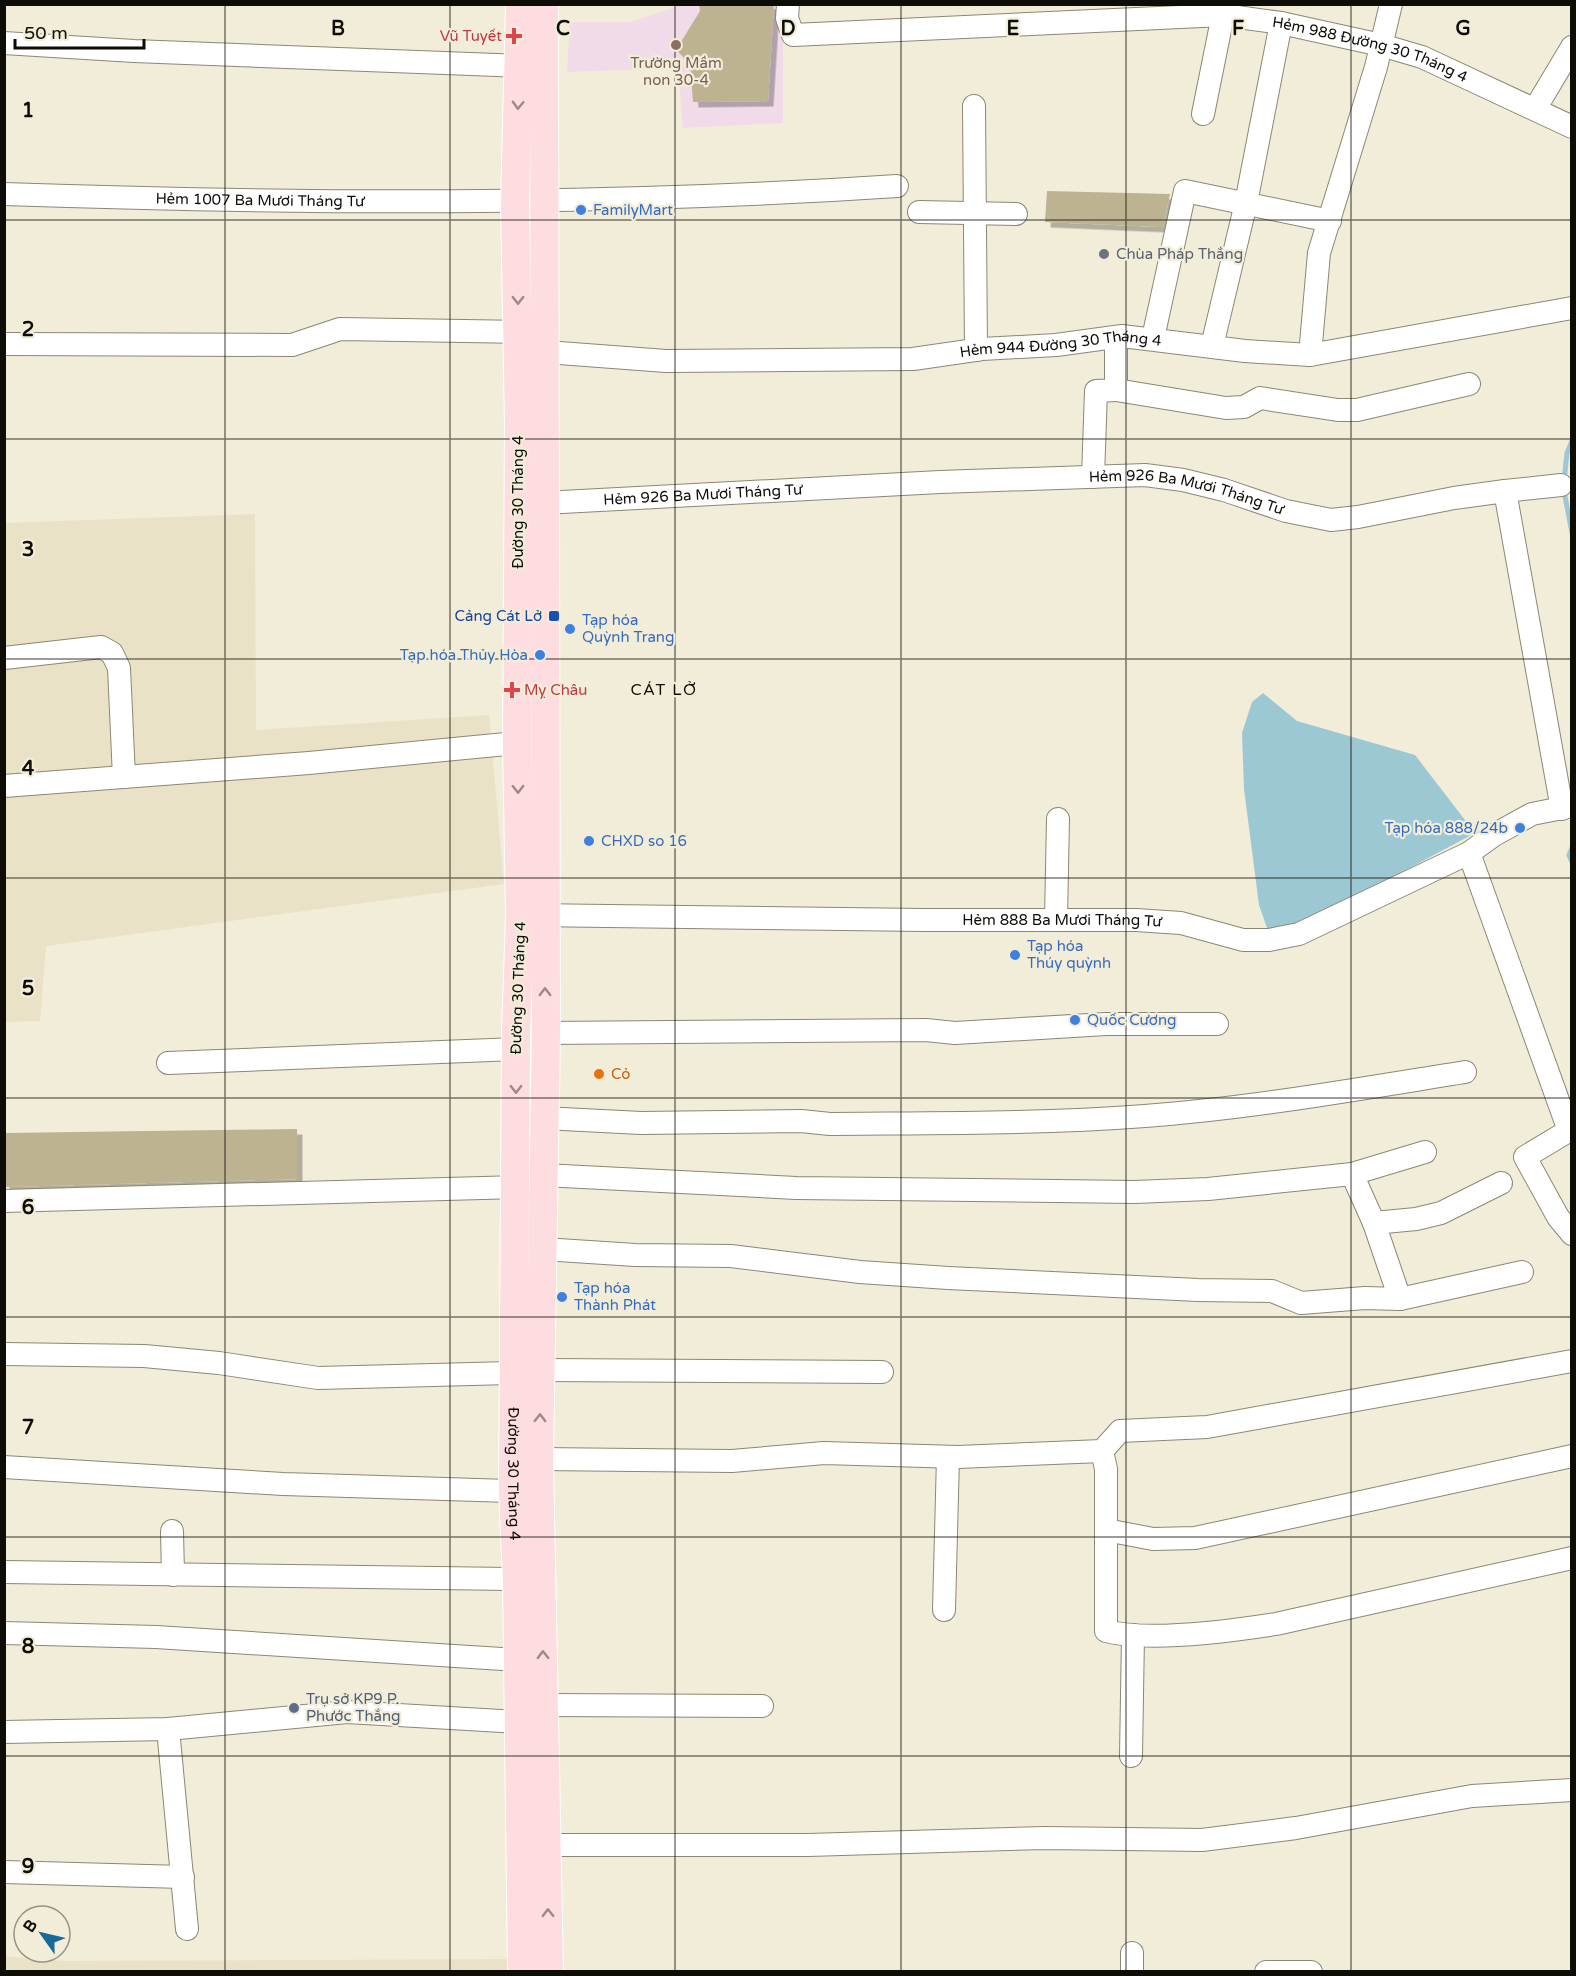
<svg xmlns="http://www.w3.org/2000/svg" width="1576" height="1976" font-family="'Varela Round',sans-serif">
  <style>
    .built { fill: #eae2c6 }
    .education { fill: #f2dbe8 }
    .water { fill: #9cc8d3 }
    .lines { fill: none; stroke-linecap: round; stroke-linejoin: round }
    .stream { stroke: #9cc8d3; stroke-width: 5 }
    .building { fill: #beb391; filter: url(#shadow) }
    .minor-casing { stroke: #8c8774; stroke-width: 24 }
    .major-casing { stroke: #fff; stroke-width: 30 }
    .minor { stroke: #fff; stroke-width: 22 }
    .major { stroke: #fddddf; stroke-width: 28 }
    .oneway { stroke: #9d8988 }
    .grid { fill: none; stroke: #0e0c06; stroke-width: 1.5; stroke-opacity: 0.55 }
    .health-dot { fill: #e0444e; stroke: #f2edd8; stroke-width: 2 }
    .education-dot { fill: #8d6e63; stroke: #f2edd8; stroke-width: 2 }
    .shop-dot { fill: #3f7fe0; stroke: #f2edd8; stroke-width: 2 }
    .worship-dot { fill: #6b7280; stroke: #f2edd8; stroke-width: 2 }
    .transit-dot { fill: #1a4fb4; stroke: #f2edd8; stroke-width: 2 }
    .food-dot { fill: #e8710a; stroke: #f2edd8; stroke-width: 2 }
    .service-dot { fill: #5c6f8a; stroke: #f2edd8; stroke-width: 2 }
    .labels { text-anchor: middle; stroke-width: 4.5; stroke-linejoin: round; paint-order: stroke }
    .health-label { font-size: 15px; fill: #be3a42; stroke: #f2edd8; text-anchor: end }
    .street-label { font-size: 15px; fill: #0e0c06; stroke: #f2edd8 }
    .education-label { font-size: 15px; fill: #785e54; stroke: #f2edd8 }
    .shop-label { font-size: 15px; fill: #366cbe; stroke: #f2edd8; text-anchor: start }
    .worship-label { font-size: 15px; fill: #5b616d; stroke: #f2edd8; text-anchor: start }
    .transit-label { font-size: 15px; fill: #164399; stroke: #f2edd8; text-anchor: end }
    .food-label { font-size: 15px; fill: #c56008; stroke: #f2edd8; text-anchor: start }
    .service-label { font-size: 15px; fill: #4e5e75; stroke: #f2edd8; text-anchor: start }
    .neighbourhood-label { font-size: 16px; letter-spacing: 1.5px; fill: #0e0c06; stroke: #f2edd8 }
    .grid-label { font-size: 20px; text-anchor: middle; font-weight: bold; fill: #0e0c06; stroke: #f2edd8; stroke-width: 4.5; stroke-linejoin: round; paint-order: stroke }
  </style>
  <defs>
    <filter id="shadow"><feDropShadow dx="5.5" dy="5.5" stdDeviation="0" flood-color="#0004"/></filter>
  </defs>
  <rect width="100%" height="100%" fill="#f2edd8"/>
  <!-- built -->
  <g class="built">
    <path d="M255,514L256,730L489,715L504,884L46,946L40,1021L5,1022L4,523Z"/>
    <path d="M4,1956L63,1961L512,1959L513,1971L5,1972Z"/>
  </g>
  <!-- education -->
  <path class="education" d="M682,5H783V123L683,128L678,68L567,72L570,22H630Z"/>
  <!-- water -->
  <path class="water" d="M1263,693L1297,721L1415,755L1475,833L1318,917L1275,931L1267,928L1259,905L1244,789L1242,733L1252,702Z"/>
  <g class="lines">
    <!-- stream -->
    <g class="stream">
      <path d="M1564,482L1567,453L1572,441"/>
      <path d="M1564,491L1572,533"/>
      <path d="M1572,848L1569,855L1572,862"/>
    </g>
  </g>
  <!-- building -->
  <g class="building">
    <path d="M699,4H774L768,101L693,102L690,63L676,50L700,11Z"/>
    <path d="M1047,191L1170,194L1163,227L1045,222Z"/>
    <path d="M297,1129V1179L4,1187V1133Z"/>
  </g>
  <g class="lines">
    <!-- minor casing -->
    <g class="minor-casing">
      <g id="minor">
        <path id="s1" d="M788,4L787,18L793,35L1223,15L1281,23L1381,45L1422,57L1572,127"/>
        <path d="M4,43L134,51L520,66"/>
        <path d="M974,106L976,350"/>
        <path d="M1535,109L1572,47"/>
        <path d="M1203,114L1223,15"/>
        <path id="s2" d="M4,194C302,204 599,206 897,186"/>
        <path d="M919,212L1016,214"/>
        <path d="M1153,338L1185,191L1330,221"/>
        <path d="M4,344L292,345L340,329L518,332"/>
        <path d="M1212,346L1246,203L1281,23"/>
        <path id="s3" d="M546,352L666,361L913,359L982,349L1056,345L1122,336L1245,351L1310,355L1572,308"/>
        <path d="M1310,355L1319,253L1376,67L1391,4"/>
        <path d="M1116,390L1226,408L1244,407L1260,398L1338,410H1357L1469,384"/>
        <path d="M1093,477L1096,391L1116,390V338"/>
        <path d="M1505,491L1561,485"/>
        <path id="s4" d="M543,503L940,482L1145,475L1183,480L1224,490L1286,511L1331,520L1358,517L1454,498L1505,491L1562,809"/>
        <path d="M4,658L101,647L112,653L119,668L124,777"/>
        <path d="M4,786L309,763L517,743"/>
        <path d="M1469,853L1568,1128L1565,1133L1525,1157L1558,1217L1572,1234"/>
        <path id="s5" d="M530,915L923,920H1136L1181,923L1243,940H1269L1299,934L1469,853L1494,835L1532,814L1572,806"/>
        <path d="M1056,918L1058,819"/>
        <path d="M546,1033L926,1030L955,1033L1106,1024H1217"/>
        <path d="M168,1063L516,1049"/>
        <path d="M543,1118L641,1123L801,1121L830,1124C935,1123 1040,1124 1145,1116C1252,1108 1359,1089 1465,1072"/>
        <path d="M1352,1174L1374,1223L1400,1299"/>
        <path d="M543,1175L796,1188L1135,1192L1208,1189L1352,1174L1425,1152"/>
        <path d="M4,1201L516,1187"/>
        <path d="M1374,1223L1416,1219L1441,1213L1501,1183"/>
        <path d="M543,1249L635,1255L731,1256L860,1272L948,1278L1198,1290L1272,1291L1301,1303L1365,1298L1400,1299L1522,1272"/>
        <path d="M4,1354L144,1356L219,1363L318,1378L514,1373"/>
        <path d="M541,1370L882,1372"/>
        <path d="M1102,1451L1106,1469V1631C1148,1642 1231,1631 1276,1624L1572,1558"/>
        <path d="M539,1459L732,1461L824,1453L958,1457L1102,1451L1120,1431L1207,1427L1572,1361"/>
        <path d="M4,1467L283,1484L513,1491"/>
        <path d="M1106,1530L1153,1539L1195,1538L1572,1456"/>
        <path d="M172,1531L173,1575"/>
        <path d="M4,1572L517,1579"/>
        <path d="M944,1610L948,1457"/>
        <path d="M4,1633L156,1637L518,1660"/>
        <path d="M544,1705L762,1706"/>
        <path d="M168,1729L187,1929"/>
        <path d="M4,1732L168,1729L347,1712L519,1722"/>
        <path d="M1131,1756L1133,1635"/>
        <path d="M546,1845H808L1045,1838L1202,1840L1296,1828L1472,1796L1572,1790"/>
        <path d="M4,1872L183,1877"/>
        <path d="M1132,1972V1953"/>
        <path d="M1266,1972H1311"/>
      </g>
    </g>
    <!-- major casing -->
    <g class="major-casing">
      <g id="major">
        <path id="s6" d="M520,4L515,203L519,425L517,743L520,915L516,1033L513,1491L517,1579L522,1972"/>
        <path d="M544,4L546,1033L539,1459L549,1972"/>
      </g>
    </g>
    <!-- minor -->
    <use href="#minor" class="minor"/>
    <!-- major -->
    <use href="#major" class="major"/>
  </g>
  <!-- one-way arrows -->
  <defs><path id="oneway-chevron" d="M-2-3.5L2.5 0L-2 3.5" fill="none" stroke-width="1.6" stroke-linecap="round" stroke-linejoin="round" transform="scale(1.5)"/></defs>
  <g class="oneway">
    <use href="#oneway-chevron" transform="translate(518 105) rotate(92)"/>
    <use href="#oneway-chevron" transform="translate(518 300) rotate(90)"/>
    <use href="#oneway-chevron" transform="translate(518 789) rotate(89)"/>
    <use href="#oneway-chevron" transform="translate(545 992) rotate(-90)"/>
    <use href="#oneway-chevron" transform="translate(516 1089) rotate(90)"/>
    <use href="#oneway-chevron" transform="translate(540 1418) rotate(-89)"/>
    <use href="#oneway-chevron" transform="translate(543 1655) rotate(-91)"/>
    <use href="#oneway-chevron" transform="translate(548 1913) rotate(-91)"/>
  </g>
  <!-- grid -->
  <path class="grid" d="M225,4V1972M450,4V1972M675,4V1972M901,4V1972M1126,4V1972M1351,4V1972M4,220H1572M4,439H1572M4,659H1572M4,878H1572M4,1098H1572M4,1317H1572M4,1537H1572M4,1756H1572"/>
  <!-- markers -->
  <g class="health-dot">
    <path d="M511 27h6v6h6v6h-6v6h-6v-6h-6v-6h6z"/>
    <path d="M509 681h6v6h6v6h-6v6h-6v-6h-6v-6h6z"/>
  </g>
  <circle class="education-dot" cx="676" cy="45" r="6"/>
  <g class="shop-dot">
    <circle cx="581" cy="210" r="6"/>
    <circle cx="570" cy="629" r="6"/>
    <circle cx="540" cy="655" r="6"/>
    <circle cx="1520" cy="828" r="6"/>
    <circle cx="589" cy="841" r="6"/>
    <circle cx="1015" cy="955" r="6"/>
    <circle cx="1075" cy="1020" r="6"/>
    <circle cx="562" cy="1297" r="6"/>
  </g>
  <circle class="worship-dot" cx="1104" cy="254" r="6"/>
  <rect class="transit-dot" x="548" y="610" width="12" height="12" rx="3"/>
  <circle class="food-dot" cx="599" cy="1074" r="6"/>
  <circle class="service-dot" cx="294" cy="1708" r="6"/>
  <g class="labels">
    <!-- health labels -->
    <g class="health-label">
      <text x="502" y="41">Vũ Tuyết</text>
      <text x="524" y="695" text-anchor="start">Mỵ Châu</text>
    </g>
    <!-- street labels -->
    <g class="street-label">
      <text dy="5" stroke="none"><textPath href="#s1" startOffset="614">Hẻm 988 Đường 30 Tháng 4</textPath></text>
      <text dy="5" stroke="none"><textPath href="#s2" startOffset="256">Hẻm 1007 Ba Mươi Tháng Tư</textPath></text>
      <text dy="5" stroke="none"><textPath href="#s3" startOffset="516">Hẻm 944 Đường 30 Tháng 4</textPath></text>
      <text dy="5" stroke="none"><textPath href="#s4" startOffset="160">Hẻm 926 Ba Mươi Tháng Tư</textPath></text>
      <text dy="5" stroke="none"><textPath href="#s4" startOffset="646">Hẻm 926 Ba Mươi Tháng Tư</textPath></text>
      <text transform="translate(518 502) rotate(-90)" y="5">Đường 30 Tháng 4</text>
      <text dy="5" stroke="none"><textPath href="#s5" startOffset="532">Hẻm 888 Ba Mươi Tháng Tư</textPath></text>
      <text transform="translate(518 988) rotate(-88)" y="5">Đường 30 Tháng 4</text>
      <text dy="5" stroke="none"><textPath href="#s6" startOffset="1470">Đường 30 Tháng 4</textPath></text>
    </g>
    <!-- education labels -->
    <g class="education-label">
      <text x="676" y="68">Trường Mầm<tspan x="676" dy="17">non 30-4</tspan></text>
    </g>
    <!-- shop labels -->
    <g class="shop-label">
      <text x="593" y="215">FamilyMart</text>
      <text x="582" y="625">Tạp hóa<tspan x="582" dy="17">Quỳnh Trang</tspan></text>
      <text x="528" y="660" text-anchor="end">Tạp hóa Thủy Hòa</text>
      <text x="1508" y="833" text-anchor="end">Tạp hóa 888/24b</text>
      <text x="601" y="846">CHXD so 16</text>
      <text x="1027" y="951">Tạp hóa<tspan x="1027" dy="17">Thúy quỳnh</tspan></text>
      <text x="1087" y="1025">Quốc Cương</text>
      <text x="574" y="1293">Tạp hóa<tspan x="574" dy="17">Thành Phát</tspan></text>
    </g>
    <!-- worship labels -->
    <g class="worship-label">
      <text x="1116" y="259">Chùa Pháp Thắng</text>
    </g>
    <!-- transit labels -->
    <g class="transit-label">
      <text x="542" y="621">Cảng Cát Lở</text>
    </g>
    <!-- food labels -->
    <g class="food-label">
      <text x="611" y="1079">Cỏ</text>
    </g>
    <!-- service labels -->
    <g class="service-label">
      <text x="306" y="1704">Trụ sở KP9 P.<tspan x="306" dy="17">Phước Thắng</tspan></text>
    </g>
    <!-- neighbourhood labels -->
    <g class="neighbourhood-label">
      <text x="664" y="695">CÁT LỞ</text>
    </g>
  </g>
  <g class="grid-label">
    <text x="338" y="35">B</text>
    <text x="563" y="35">C</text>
    <text x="788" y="35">D</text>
    <text x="1013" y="35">E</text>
    <text x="1238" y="35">F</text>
    <text x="1463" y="35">G</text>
    <text x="28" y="117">1</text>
    <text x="28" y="336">2</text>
    <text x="28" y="556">3</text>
    <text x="28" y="775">4</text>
    <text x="28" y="995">5</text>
    <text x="28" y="1214">6</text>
    <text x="28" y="1434">7</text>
    <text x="28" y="1653">8</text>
    <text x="28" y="1873">9</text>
  </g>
  <!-- border -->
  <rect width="1576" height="1976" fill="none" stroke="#0e0c06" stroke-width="12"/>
  <!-- north arrow -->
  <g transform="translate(42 1934) rotate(304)"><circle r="28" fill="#f2edd8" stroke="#979384" stroke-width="1.5"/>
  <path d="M0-4.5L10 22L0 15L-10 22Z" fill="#166b9b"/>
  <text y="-9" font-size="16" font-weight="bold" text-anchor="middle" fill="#0e0c06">B</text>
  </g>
  <!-- scale -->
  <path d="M15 39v9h129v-9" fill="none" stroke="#0e0c06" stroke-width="3"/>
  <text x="24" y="39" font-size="18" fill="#0e0c06" stroke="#f2edd8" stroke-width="4.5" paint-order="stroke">50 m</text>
</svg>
